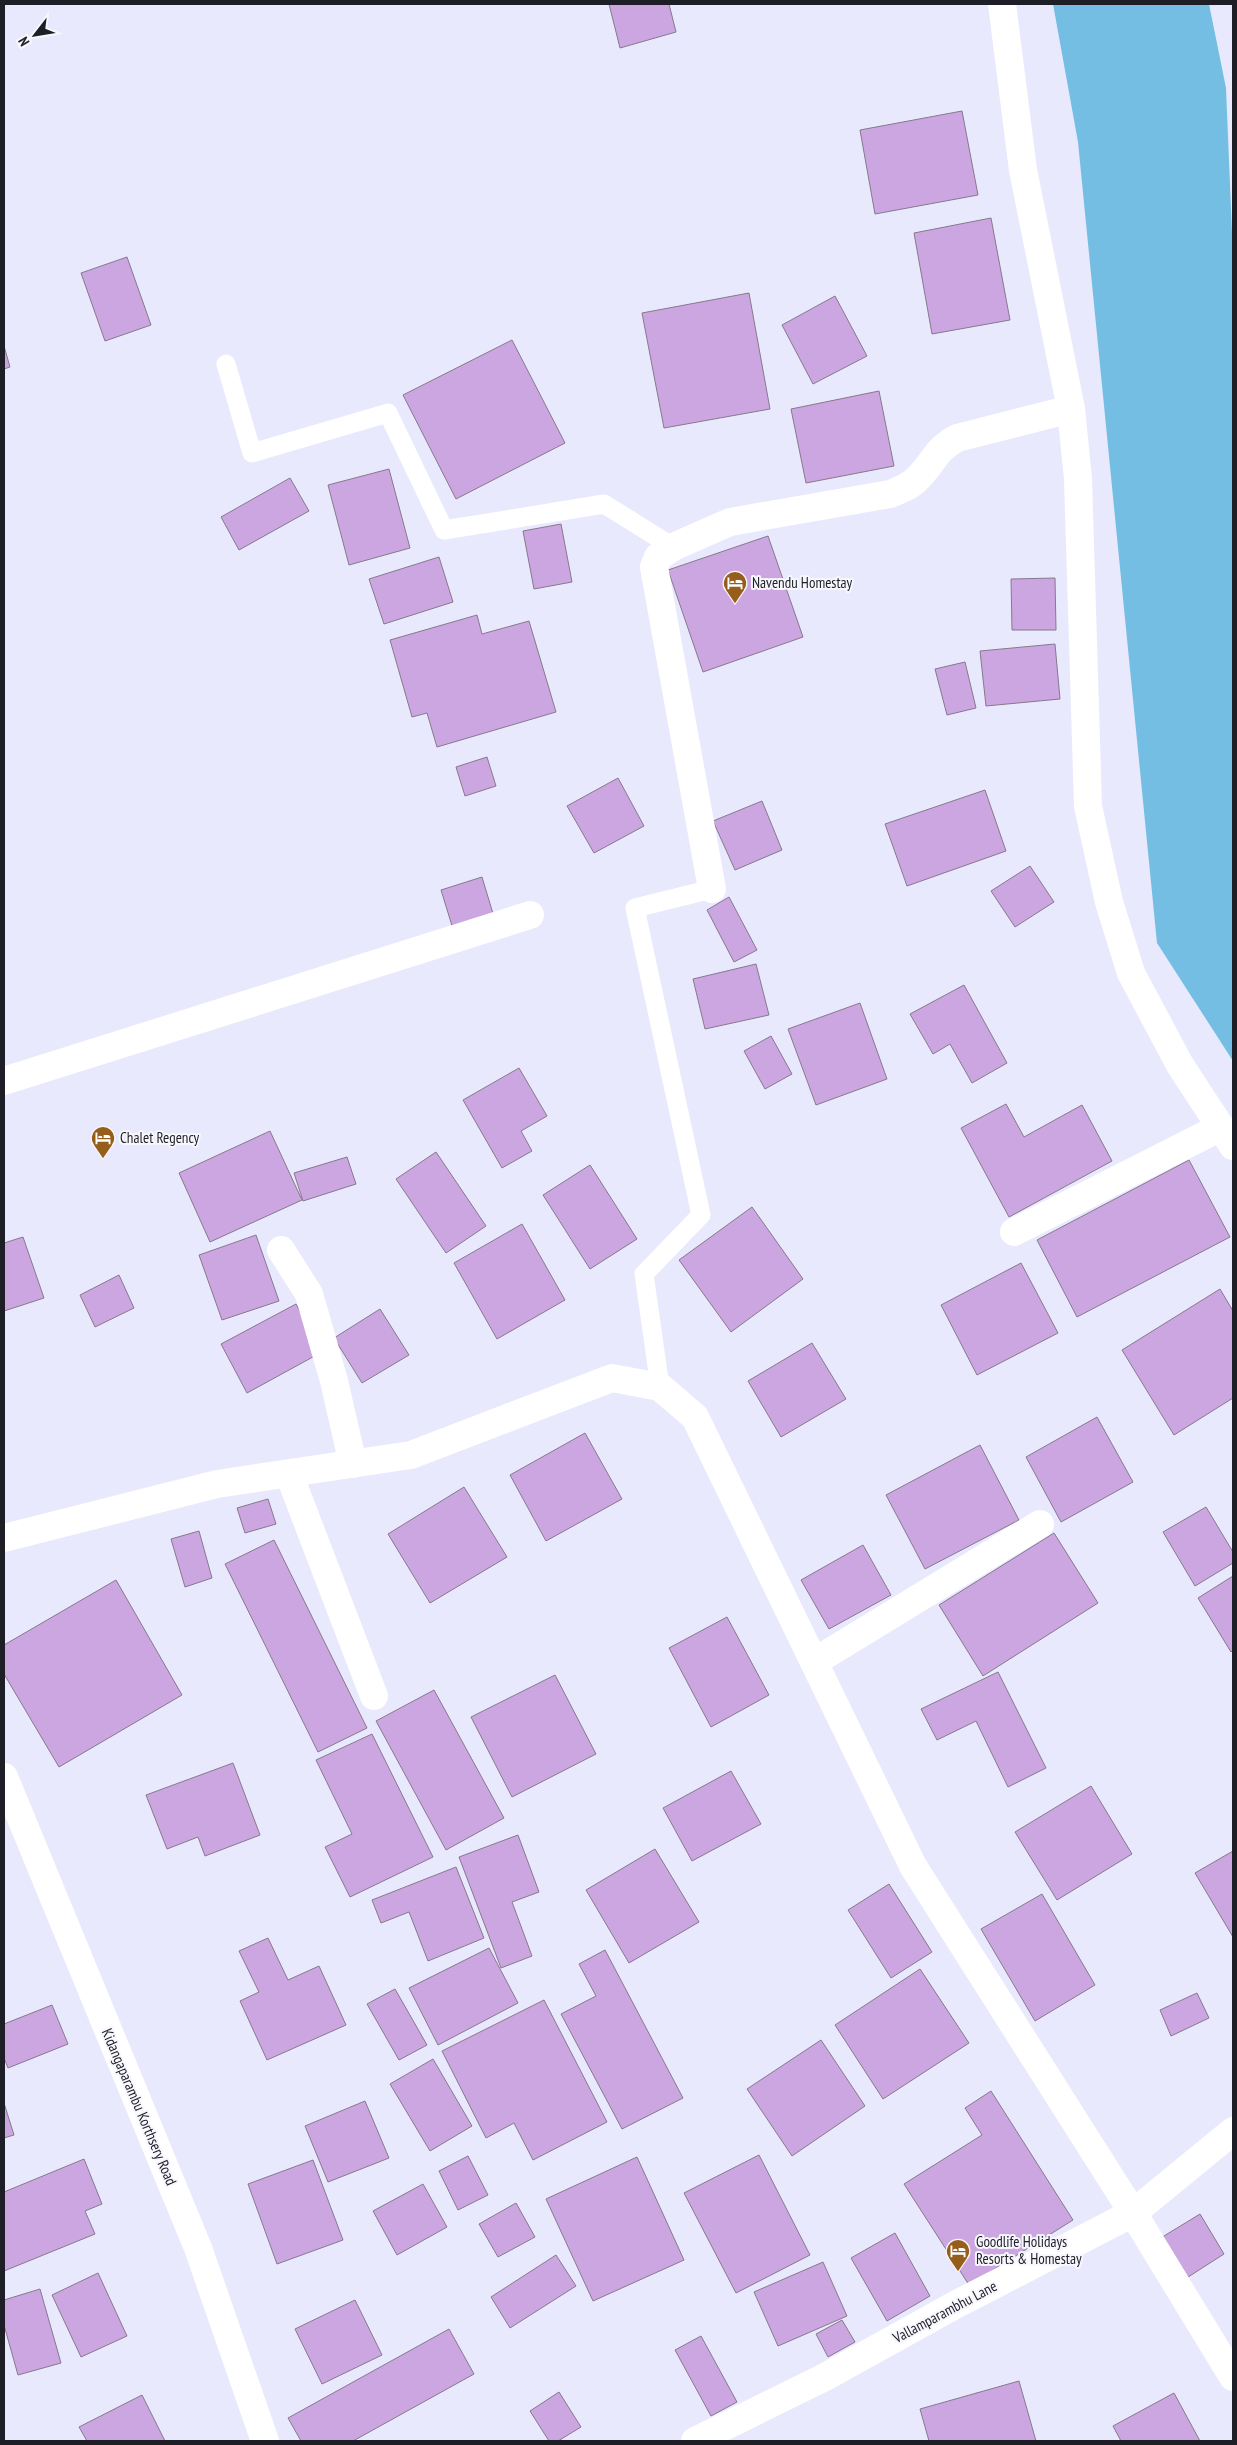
<svg xmlns="http://www.w3.org/2000/svg" width="1237" height="2445" font-family="'PT Sans Narrow',sans-serif">
  <style>
    .water { fill: #74bee3 }
    .building { fill: #cca6e0; stroke: #86798d }
    .lines { fill: none; stroke-linecap: round; stroke-linejoin: round }
    .lane { stroke: #fff; stroke-width: 19 }
    .street { stroke: #fff; stroke-width: 28 }
    .secondary { stroke: #fff; stroke-width: 28 }
    .labels { text-anchor: middle; stroke-width: 4; stroke-linejoin: round; paint-order: stroke }
    .poi-label { font-size: 15px; fill: #1e1e27; stroke: #f7f7fd; text-anchor: start }
    .street-label { font-size: 15px; fill: #1e1e27; stroke: #f7f7fd }
  </style>
  <rect width="100%" height="100%" fill="#e9e9fd"/>
  <!-- water -->
  <path class="water" d="M1053,4H1209L1226,88L1233,257V1061L1157,943L1078,142Z"/>
  <!-- building -->
  <g class="building">
    <path d="M609,4H669L676,32L620,48Z"/>
    <path d="M962,111L978,195L875,214L860,130Z"/>
    <path d="M991,218L1010,320L932,334L914,233Z"/>
    <path d="M127,257L151,325L105,341L81,273Z"/>
    <path d="M749,293L770,409L664,428L642,313Z"/>
    <path d="M835,296L867,356L813,384L782,325Z"/>
    <path d="M512,340L565,443L456,499L403,395Z"/>
    <path d="M4,346L10,367L4,369Z"/>
    <path d="M879,391L894,466L806,483L791,409Z"/>
    <path d="M389,469L410,548L349,565L328,485Z"/>
    <path d="M290,478L309,511L239,550L221,517Z"/>
    <path d="M561,524L572,582L534,589L523,531Z"/>
    <path d="M768,536L803,637L703,672L668,570Z"/>
    <path d="M439,557L453,602L384,624L369,579Z"/>
    <path d="M1055,578L1056,630H1012L1011,579Z"/>
    <path d="M477,615L482,634L529,621L556,712L437,747L427,713L412,717L390,640Z"/>
    <path d="M1055,644L1060,699L986,706L980,651Z"/>
    <path d="M965,662L976,708L947,715L935,669Z"/>
    <path d="M487,757L496,786L465,796L456,767Z"/>
    <path d="M618,778L644,826L594,853L567,806Z"/>
    <path d="M985,790L1006,851L907,886L885,824Z"/>
    <path d="M762,801L782,850L735,870L713,821Z"/>
    <path d="M1030,866L1054,902L1015,927L991,891Z"/>
    <path d="M482,877L494,917L453,929L441,890Z"/>
    <path d="M729,897L757,950L734,962L707,910Z"/>
    <path d="M756,964L769,1015L705,1029L693,979Z"/>
    <path d="M964,985L1007,1063L972,1083L950,1044L933,1054L910,1014Z"/>
    <path d="M860,1003L887,1079L816,1105L788,1029Z"/>
    <path d="M771,1036L792,1074L765,1089L744,1051Z"/>
    <path d="M519,1068L547,1116L521,1131L532,1151L502,1168L463,1100Z"/>
    <path d="M1006,1104L1024,1137L1082,1105L1112,1161L1009,1217L961,1128Z"/>
    <path d="M270,1131L302,1200L210,1242L179,1173Z"/>
    <path d="M436,1152L486,1226L446,1253L396,1179Z"/>
    <path d="M347,1157L356,1184L303,1201L294,1173Z"/>
    <path d="M1189,1160L1230,1237L1077,1317L1037,1240Z"/>
    <path d="M590,1165L637,1239L590,1269L543,1195Z"/>
    <path d="M752,1207L803,1279L731,1332L679,1260Z"/>
    <path d="M522,1224L565,1300L497,1339L454,1263Z"/>
    <path d="M256,1235L279,1301L222,1320L199,1255Z"/>
    <path d="M23,1237L44,1298L4,1311V1243Z"/>
    <path d="M1021,1263L1058,1333L977,1375L941,1305Z"/>
    <path d="M119,1275L134,1308L95,1327L80,1295Z"/>
    <path d="M1220,1289L1233,1311V1398L1174,1435L1122,1350Z"/>
    <path d="M296,1304L322,1352L247,1393L221,1344Z"/>
    <path d="M380,1309L409,1355L362,1383L334,1338Z"/>
    <path d="M812,1343L846,1399L781,1437L748,1381Z"/>
    <path d="M1097,1417L1133,1482L1061,1522L1026,1457Z"/>
    <path d="M585,1433L622,1499L546,1541L510,1475Z"/>
    <path d="M980,1445L1019,1520L925,1569L886,1495Z"/>
    <path d="M464,1487L507,1557L430,1603L388,1534Z"/>
    <path d="M268,1499L276,1524L245,1533L237,1508Z"/>
    <path d="M1206,1507L1233,1552V1563L1195,1586L1163,1532Z"/>
    <path d="M199,1531L212,1578L185,1587L171,1539Z"/>
    <path d="M1054,1533L1098,1603L983,1676L939,1605Z"/>
    <path d="M274,1540L367,1728L318,1752L225,1564Z"/>
    <path d="M863,1545L891,1595L829,1629L801,1580Z"/>
    <path d="M1233,1576V1650L1231,1652L1198,1598Z"/>
    <path d="M116,1580L182,1695L59,1767L4,1674V1645Z"/>
    <path d="M727,1617L769,1695L711,1727L669,1648Z"/>
    <path d="M998,1672L1046,1768L1008,1787L976,1721L937,1740L921,1709Z"/>
    <path d="M555,1675L596,1754L512,1797L471,1717Z"/>
    <path d="M434,1690L504,1818L446,1850L376,1721Z"/>
    <path d="M372,1734L433,1857L350,1897L325,1847L352,1834L316,1760Z"/>
    <path d="M233,1763L260,1835L205,1856L198,1837L167,1849L146,1795Z"/>
    <path d="M731,1771L761,1824L692,1861L663,1808Z"/>
    <path d="M1091,1786L1132,1854L1057,1900L1015,1832Z"/>
    <path d="M518,1835L539,1892L512,1902L532,1956L501,1968L459,1857Z"/>
    <path d="M655,1849L699,1922L629,1963L586,1890Z"/>
    <path d="M1233,1851V1937L1195,1873Z"/>
    <path d="M456,1867L484,1938L428,1961L409,1912L381,1923L372,1900Z"/>
    <path d="M889,1884L932,1952L891,1978L848,1910Z"/>
    <path d="M1042,1894L1095,1985L1035,2021L981,1929Z"/>
    <path d="M268,1938L288,1980L319,1966L346,2025L267,2060L240,2001L259,1992L239,1951Z"/>
    <path d="M489,1948L518,2003L438,2045L409,1988Z"/>
    <path d="M605,1950L683,2098L622,2129L561,2014L596,1996L579,1964Z"/>
    <path d="M920,1969L969,2043L883,2099L835,2025Z"/>
    <path d="M395,1989L427,2045L399,2060L367,2004Z"/>
    <path d="M1197,1993L1209,2018L1171,2036L1160,2010Z"/>
    <path d="M544,2000L607,2122L533,2160L514,2123L486,2138L442,2051Z"/>
    <path d="M52,2005L68,2044L8,2068L4,2058V2024Z"/>
    <path d="M821,2040L865,2106L792,2156L747,2089Z"/>
    <path d="M433,2059L472,2126L430,2151L390,2084Z"/>
    <path d="M991,2091L1073,2220L969,2285L904,2184L982,2135L965,2108Z"/>
    <path d="M365,2101L389,2158L328,2182L305,2126Z"/>
    <path d="M4,2103L14,2135L4,2138Z"/>
    <path d="M759,2155L810,2255L736,2293L684,2193Z"/>
    <path d="M468,2156L488,2195L458,2210L439,2171Z"/>
    <path d="M637,2157L684,2260L593,2301L546,2199Z"/>
    <path d="M84,2159L102,2204L85,2211L95,2234L4,2271V2192Z"/>
    <path d="M313,2160L343,2240L277,2264L248,2184Z"/>
    <path d="M423,2184L447,2227L397,2255L373,2211Z"/>
    <path d="M516,2203L535,2237L498,2257L479,2224Z"/>
    <path d="M1200,2214L1224,2254L1185,2279L1159,2239Z"/>
    <path d="M895,2233L930,2296L887,2321L851,2258Z"/>
    <path d="M556,2255L576,2286L510,2328L491,2297Z"/>
    <path d="M823,2262L847,2316L778,2346L754,2292Z"/>
    <path d="M98,2273L127,2336L81,2357L52,2295Z"/>
    <path d="M40,2289L61,2363L18,2375L4,2325V2300Z"/>
    <path d="M355,2300L382,2355L322,2384L295,2329Z"/>
    <path d="M842,2320L855,2342L828,2357L816,2334Z"/>
    <path d="M449,2329L474,2374L353,2441H301L288,2418Z"/>
    <path d="M701,2336L737,2402L711,2416L675,2350Z"/>
    <path d="M1019,2381L1036,2441H929L920,2409Z"/>
    <path d="M559,2392L581,2427L558,2441H549L530,2411Z"/>
    <path d="M1174,2393L1200,2441H1121L1113,2426Z"/>
    <path d="M142,2395L165,2441H87L79,2427Z"/>
  </g>
  <g class="lines">
    <!-- lane -->
    <g class="lane">
      <path d="M226,364L252,453L388,413L444,530L604,504L673,547"/>
      <path d="M660,1387L644,1274L701,1215L635,908L712,889"/>
    </g>
    <!-- street -->
    <g class="street">
      <path d="M712,889L654,567L658,557L673,547L730,522L890,494C900,490 911,486 918,478C935,461 934,451 957,438L1071,409"/>
      <path d="M4,1081L530,915"/>
      <path d="M1014,1232L1221,1127"/>
      <path d="M281,1250L309,1294L334,1381L353,1464"/>
      <path d="M289,1474L374,1696"/>
      <path d="M4,1538L217,1484L411,1455L612,1378L660,1387L695,1417L913,1866L1133,2213L1233,2377"/>
      <path d="M814,1662L1040,1524"/>
      <path d="M4,1777L198,2248L265,2441"/>
      <path d="M695,2441L825,2377L955,2305L1133,2213L1233,2131"/>
    </g>
    <!-- secondary -->
    <path class="secondary" d="M1002,4L1023,170L1071,409L1078,479L1088,806L1109,902L1131,973L1180,1065L1233,1146"/>
  </g>
  <!-- icons -->
  <defs>
    <g id="hotel-pin" transform="scale(1.25)"><path d="M0 17L-7.5 6A9.5 9.5 0 1 1 7.5 6Z" fill="#965e1a" stroke="#f7f7fd"/><path d="M-6-4.5h1.5V1H6V5H4.5V3h-9V5H-6ZM-4 0a1.8 1.8 0 1 1 3.6 0ZM.5 0V-2.5h3Q6-2.5 6 0Z" fill="#fff"/></g>
  </defs>
  <g fill-rule="evenodd">
    <use href="#hotel-pin" x="735" y="583"/>
    <use href="#hotel-pin" x="103" y="1138"/>
    <use href="#hotel-pin" x="958" y="2251"/>
  </g>
  <g class="labels">
    <!-- poi labels -->
    <g class="poi-label">
      <text x="752" y="588">Navendu Homestay</text>
      <text x="120" y="1143">Chalet Regency</text>
      <text x="976" y="2247">Goodlife Holidays<tspan x="976" dy="17">Resorts &amp; Homestay</tspan></text>
    </g>
    <!-- street labels -->
    <g class="street-label">
      <text transform="translate(139 2107) rotate(67)" y="5">Kidangaparambu Korthsery Road</text>
      <text transform="translate(945 2312) rotate(-28)" y="5">Vallamparambhu Lane</text>
    </g>
  </g>
  <!-- border -->
  <rect width="1237" height="2445" fill="none" stroke="#1e1e27" stroke-width="10"/>
  <!-- north arrow -->
  <g transform="translate(35 35) rotate(239)" stroke="#f7f7fd" stroke-width="4" paint-order="stroke">
  <path d="M0-4L9 19L0 12L-9 19Z" fill="#1e1e27"/>
  <text y="-8" font-size="14" font-weight="bold" text-anchor="middle" fill="#1e1e27">N</text>
  </g>
</svg>
